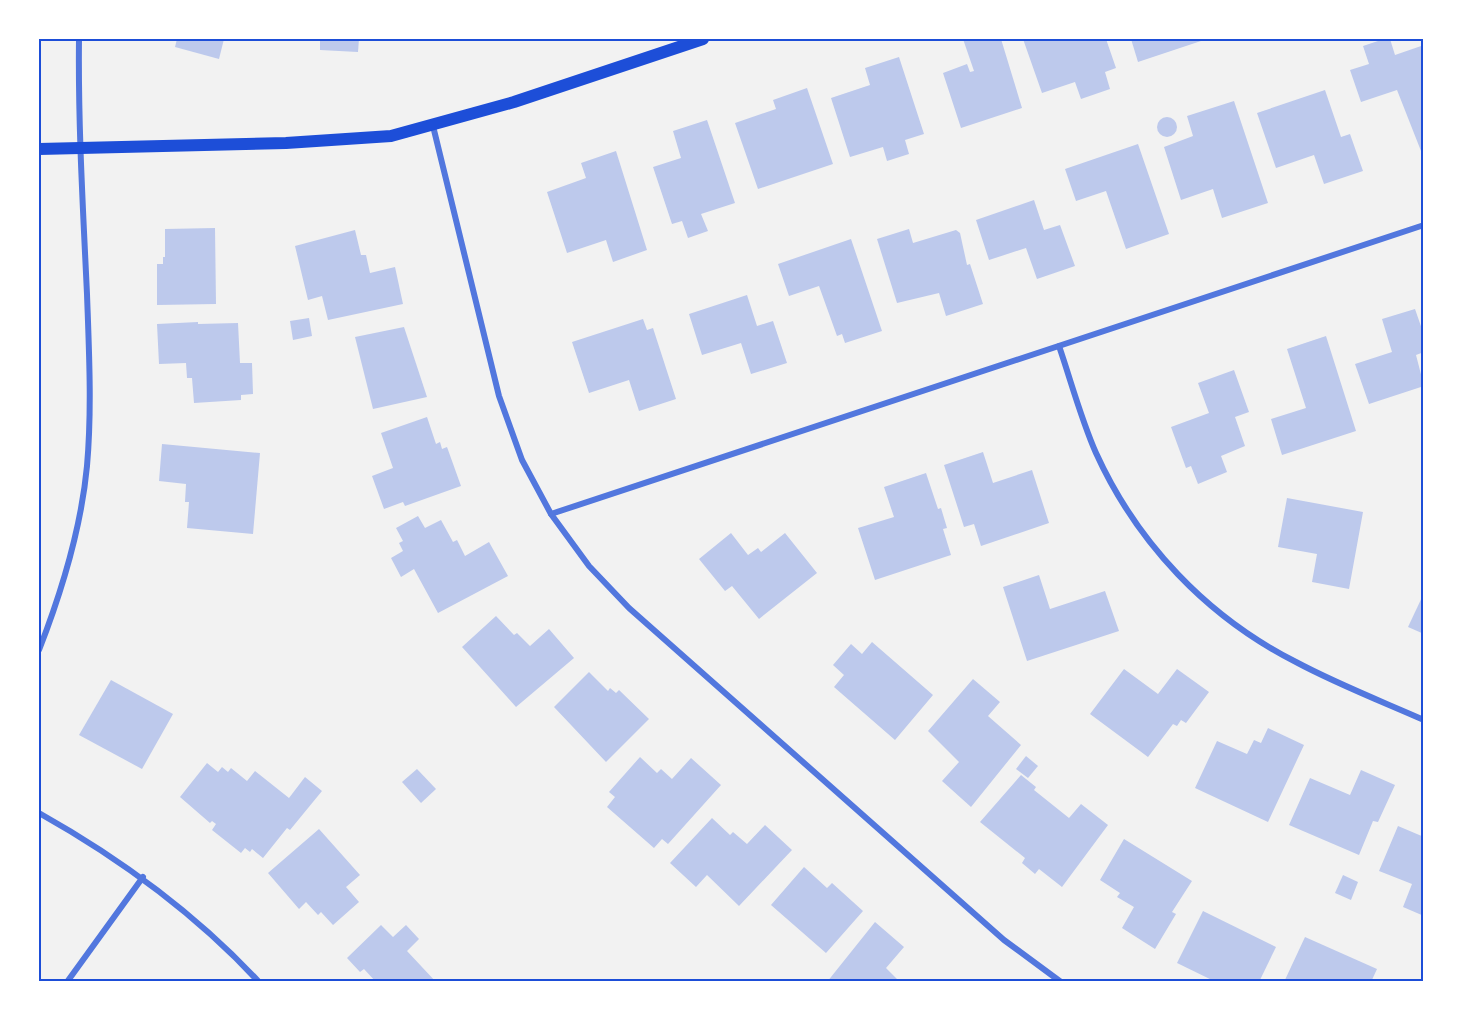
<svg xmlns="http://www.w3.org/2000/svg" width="1463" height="1021" font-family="'Golos Text',sans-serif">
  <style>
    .building { fill: #bdc9ec }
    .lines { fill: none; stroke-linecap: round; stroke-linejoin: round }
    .minor { stroke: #5277de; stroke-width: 6 }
    .secondary { stroke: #1d4ed8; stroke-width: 12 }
    .neatline { fill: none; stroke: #1d4ed8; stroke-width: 2 }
  </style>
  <rect width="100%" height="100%" fill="#f2f2f2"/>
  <!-- building -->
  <g class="building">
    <path d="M177,39H224L219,59L175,47Z"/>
    <path d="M320,39H359L358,52L320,50Z"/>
    <path d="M963,39H1001L1022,108L961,128L943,73L967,64L970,72L974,71Z"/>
    <path d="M1023,39H1106L1116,68L1105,72L1110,89L1081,99L1075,82L1042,93Z"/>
    <path d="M1131,39H1207L1138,62Z"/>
    <path d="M1384,39H1390L1395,55L1424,45V150L1421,151L1397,90L1361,102L1350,70L1369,64L1363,46Z"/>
    <path d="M899,57L924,134L905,140L909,154L887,161L883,147L850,157L831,98L870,85L865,68Z"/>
    <path d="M807,88L833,164L758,189L735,123L776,109L773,100Z"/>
    <path d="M1325,90L1341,137L1350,134L1363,171L1324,184L1314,155L1276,168L1257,113Z"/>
    <path d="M1234,101L1268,203L1222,218L1213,189L1181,200L1164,147L1193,136L1187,116Z"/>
    <circle cx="1167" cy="127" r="10"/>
    <path d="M707,120L735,203L701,214L708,231L688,238L682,221L672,224L653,167L681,158L673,131Z"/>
    <path d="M1138,144L1169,234L1126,249L1106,191L1076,201L1065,169Z"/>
    <path d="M616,151L647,250L613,262L606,240L567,253L547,192L586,178L581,163Z"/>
    <path d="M1034,200L1044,230L1060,225L1075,266L1037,279L1026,248L989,260L976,220Z"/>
    <path d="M215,228L216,304L157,305V264H163V257H165V229Z"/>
    <path d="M909,229L913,243L956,230L960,233L967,265L970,264L983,304L946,316L939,293L897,303L877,239Z"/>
    <path d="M355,230L361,255H366L370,273L395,267L403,304L328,320L322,296L308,300L295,246Z"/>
    <path d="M851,239L882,331L845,343L842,334L837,336L819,286L789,296L778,264Z"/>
    <path d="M747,295L757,326L773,321L787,363L751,374L741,343L702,355L689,314Z"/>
    <path d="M1415,309L1424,335V352L1416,355L1424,386L1369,404L1355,364L1392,352L1382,319Z"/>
    <path d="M309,318L312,336L293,340L290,321Z"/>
    <path d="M643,319L647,330L653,328L676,399L639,411L629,380L589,393L572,342Z"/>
    <path d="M198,322V324L238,323L240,363H252L253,394L241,395V400L194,403L192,378H187L186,363L159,364L157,324Z"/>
    <path d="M404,327L427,397L373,409L355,337Z"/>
    <path d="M1326,336L1356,431L1282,455L1271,419L1306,408L1287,349Z"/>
    <path d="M1234,370L1249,412L1235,417L1245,446L1221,456L1227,472L1198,484L1191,466L1186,468L1171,427L1209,413L1198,383Z"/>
    <path d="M427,417L436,444L440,442L442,449L447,447L461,486L405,506L403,502L384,509L372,476L393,468L381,433Z"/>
    <path d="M162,444L260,453L253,534L187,528L189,502H185L186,484L159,481Z"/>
    <path d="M983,452L993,483L1032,470L1049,523L981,546L974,524L964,527L944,465Z"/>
    <path d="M926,473L938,509L941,508L947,528L943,529L951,555L875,580L858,528L894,517L884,487Z"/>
    <path d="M1287,498L1363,512L1349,589L1312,582L1317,554L1278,547Z"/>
    <path d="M418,516L425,528L441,520L453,542L457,540L465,556L489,542L508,576L438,613L414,569L401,577L391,558L403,551L399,543L403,541L396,528Z"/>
    <path d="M731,533L748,555L758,548L761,552L785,533L817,573L759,619L732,586L725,591L699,559Z"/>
    <path d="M1039,575L1050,609L1105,591L1119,631L1027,661L1003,587Z"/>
    <path d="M1424,593V634L1408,627Z"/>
    <path d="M496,616L514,635L517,633L530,646L549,629L574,658L516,707L462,647Z"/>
    <path d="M872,642L933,695L895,740L834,687L844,675L833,665L851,644L862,654Z"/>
    <path d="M1124,669L1158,694L1177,669L1209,692L1186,723L1181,720L1177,726L1173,724L1148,757L1090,714Z"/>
    <path d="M589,672L608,691L610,688L616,693L619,690L649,719L606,762L554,707Z"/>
    <path d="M973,679L1000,702L988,716L1021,745L971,807L942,781L959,762L928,731Z"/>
    <path d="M111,680L173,714L142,769L79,735Z"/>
    <path d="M1268,728L1304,745L1268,822L1195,788L1217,741L1247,754L1254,740L1261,743Z"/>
    <path d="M1026,756L1038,766L1028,778L1016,769Z"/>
    <path d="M640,757L657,773L661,769L672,779L691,758L721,785L668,844L662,839L654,848L607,807L615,797L609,792Z"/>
    <path d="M207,763L218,772L222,767L228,772L231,768L247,781L255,771L289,798L305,777L322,791L290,830L287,828L263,858L252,849L250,852L245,848L241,853L212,830L216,824L212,821L210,823L180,797Z"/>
    <path d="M417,769L436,789L421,803L402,782Z"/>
    <path d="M1361,770L1395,785L1378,822L1373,821L1359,855L1289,825L1310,778L1350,795Z"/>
    <path d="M1021,775L1036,787L1034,790L1069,818L1081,804L1108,825L1062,887L1039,869L1035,874L1022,863L1025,858L980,822Z"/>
    <path d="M712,818L730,835L733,832L747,844L765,825L792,850L739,906L707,875L696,887L670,863Z"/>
    <path d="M1398,826L1424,837V916L1403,907L1412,884L1379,871Z"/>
    <path d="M319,829L360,875L346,887L359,902L333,925L321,912L318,915L306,902L299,909L268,873Z"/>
    <path d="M1124,839L1192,881L1172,912L1176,914L1155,949L1122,928L1134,907L1117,897L1120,893L1100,880Z"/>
    <path d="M804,867L827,888L832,883L863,911L826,953L771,905Z"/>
    <path d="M1343,875L1358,882L1351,900L1335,893Z"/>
    <path d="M1203,911L1276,947L1259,982H1216L1177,963Z"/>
    <path d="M875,922L904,947L886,968L900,982H827Z"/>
    <path d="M381,925L393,937L406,925L419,939L407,951L436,982H376L364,969L360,972L347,958Z"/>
    <path d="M1305,937L1377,969L1371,982H1284Z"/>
  </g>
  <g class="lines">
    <!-- minor -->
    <g class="minor">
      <path d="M433,126L499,396L522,460L551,514L589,566L629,608L1004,940L1061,982"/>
      <path d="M1059,346C1071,381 1081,419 1096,453C1137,543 1207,617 1296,662C1337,684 1381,701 1424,720"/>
      <path d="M551,514L1424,225"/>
      <path d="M39,650C62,591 81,530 87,466C92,409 89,351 87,294C83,209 78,124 79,39"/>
      <path d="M39,813C121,859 195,913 259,982"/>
      <path d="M67,982L143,877"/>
    </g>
    <!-- secondary -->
    <path class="secondary" d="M39,149L286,143L391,136L514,102L703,39"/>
  </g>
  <!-- border -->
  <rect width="1463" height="1021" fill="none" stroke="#ffffff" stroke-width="81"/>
  <rect x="40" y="40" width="1382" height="940" class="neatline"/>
</svg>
